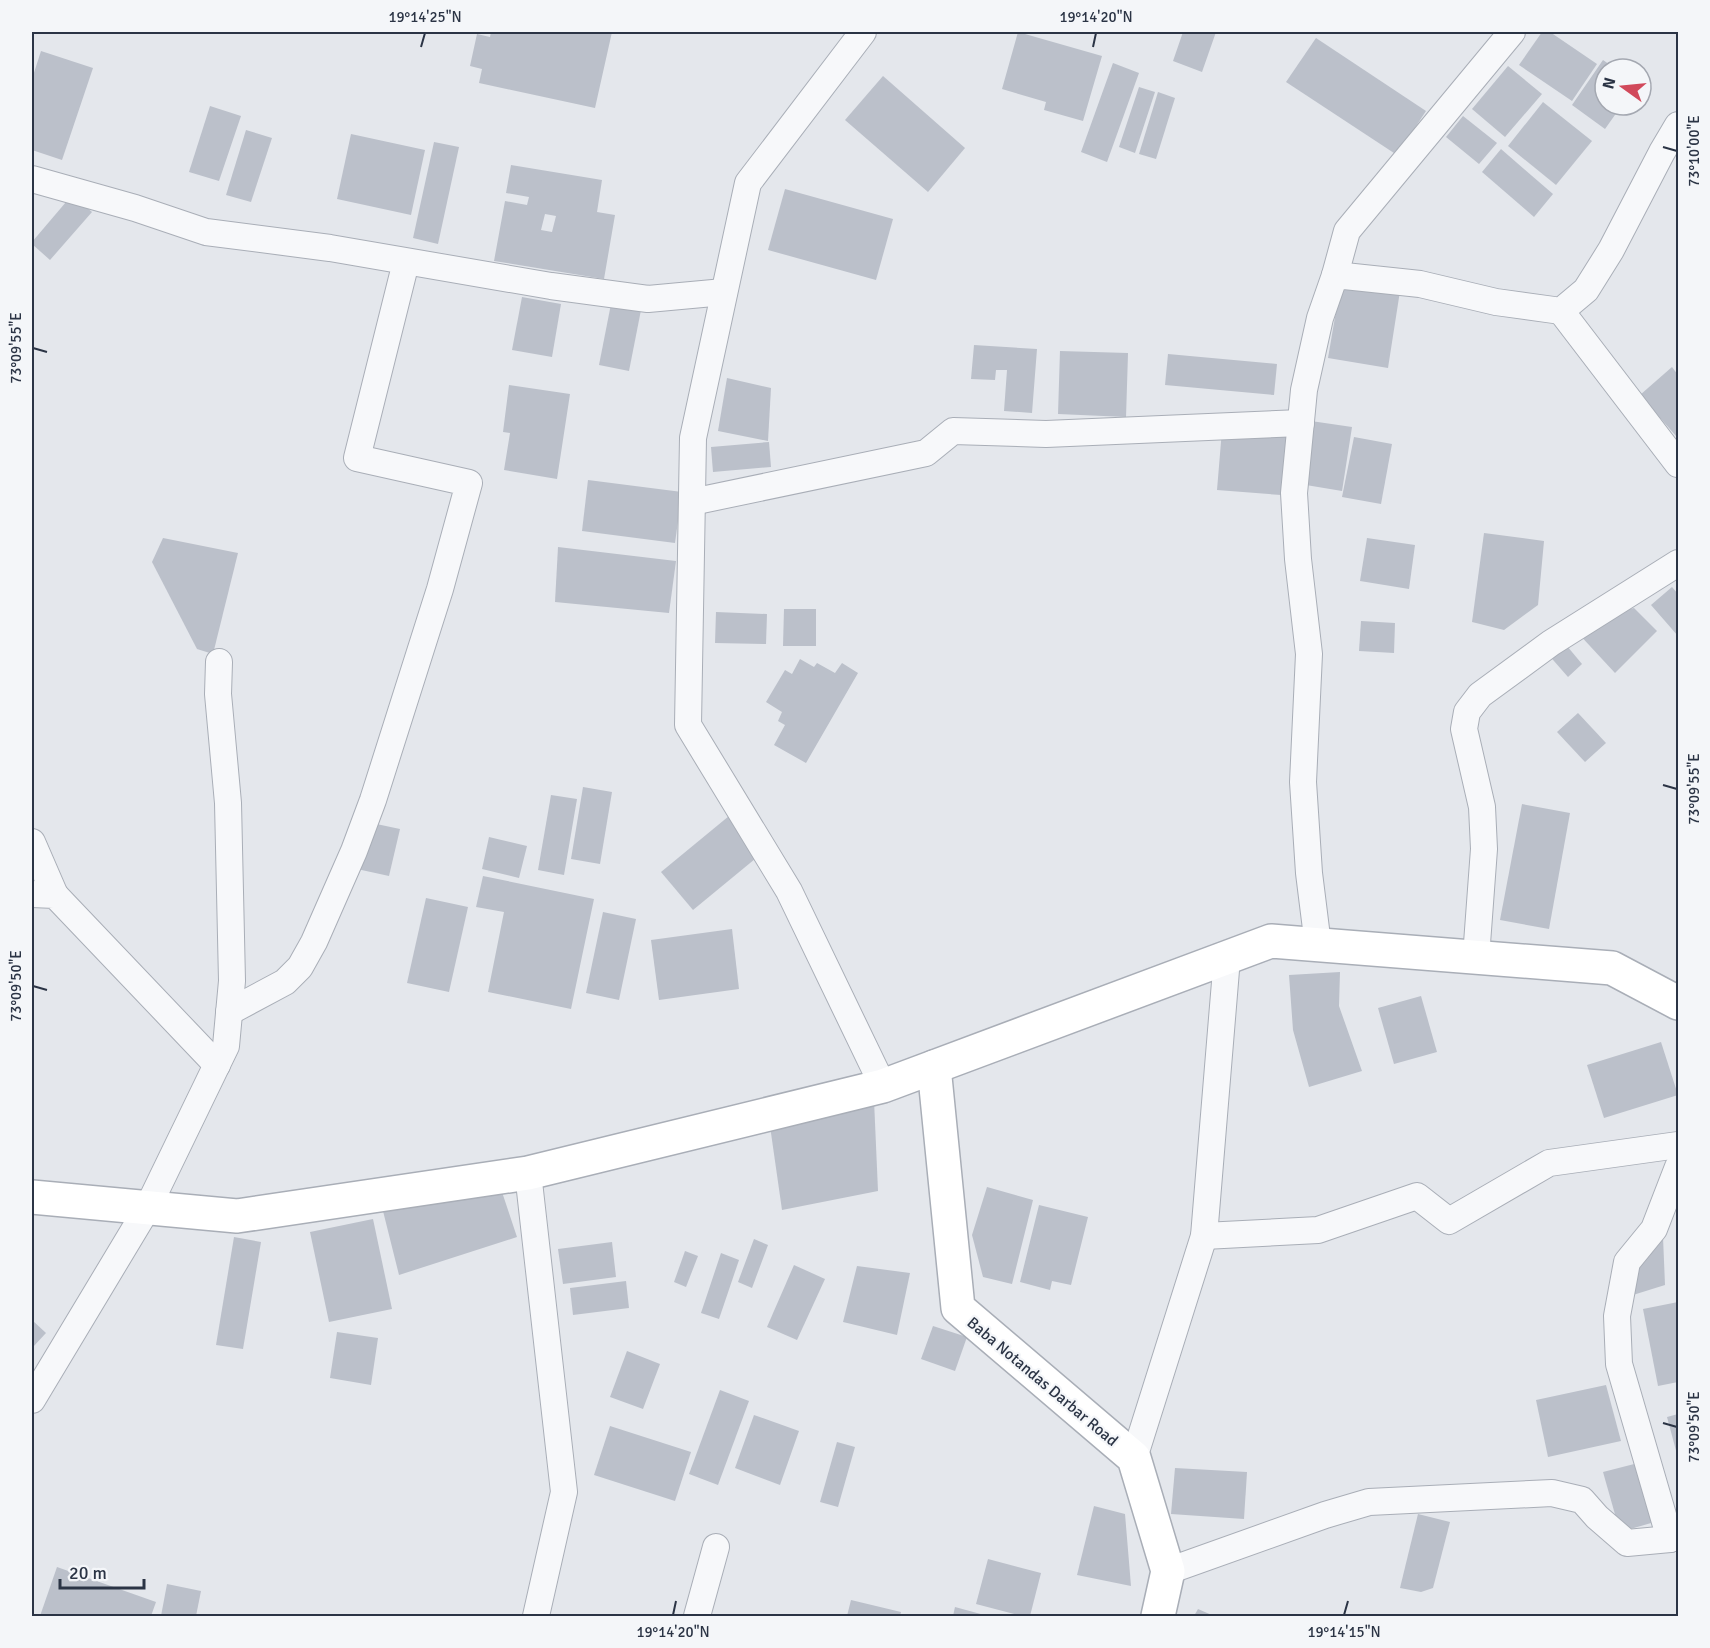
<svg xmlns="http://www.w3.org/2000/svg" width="1710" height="1648" font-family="Signika,sans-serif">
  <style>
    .building { fill: #bbc0ca; fill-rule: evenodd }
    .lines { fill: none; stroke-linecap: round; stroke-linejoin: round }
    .street-casing { stroke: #a9aeb7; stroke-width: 28 }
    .secondary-casing { stroke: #a9aeb7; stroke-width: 36 }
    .street { stroke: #f7f8fa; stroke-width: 26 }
    .secondary { stroke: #fff; stroke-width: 33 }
    .ticks { fill: none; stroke: #2b3445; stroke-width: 2 }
    .labels { text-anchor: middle; stroke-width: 4.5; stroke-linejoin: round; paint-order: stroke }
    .street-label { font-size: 16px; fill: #2b3445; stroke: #f4f6f9 }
    .neatline { fill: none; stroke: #2b3445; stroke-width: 2 }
    .ticks-label { font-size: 15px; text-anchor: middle; fill: #2b3445 }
  </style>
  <rect width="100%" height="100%" fill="#e4e7ec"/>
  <!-- building -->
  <g class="building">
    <path d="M491,32H612L595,108L479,83L482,69L470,66L477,34L490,37Z"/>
    <path d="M1018,32L1102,56L1083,121L1044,110L1046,102L1002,89Z"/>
    <path d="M1183,32H1216L1202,72L1173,61Z"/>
    <path d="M1542,32H1550L1597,64L1572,101L1519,65Z"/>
    <path d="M1316,38L1426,111L1397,155L1286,82Z"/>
    <path d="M41,51L93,68L62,160L32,150V79Z"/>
    <path d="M1603,60L1616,69H1605V105H1622L1605,129L1572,105Z"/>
    <path d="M1113,63L1139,73L1107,162L1081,152Z"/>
    <path d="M1508,66L1542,94L1505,137L1472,109Z"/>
    <path d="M883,76L965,148L928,192L845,120Z"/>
    <path d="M1139,87L1155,92L1135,153L1119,147Z"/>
    <path d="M1158,92L1175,98L1156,159L1139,154Z"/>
    <path d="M1543,102L1592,141L1556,185L1508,146Z"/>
    <path d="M210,106L241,116L219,181L189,172Z"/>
    <path d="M1463,116L1497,143L1479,164L1446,137Z"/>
    <path d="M246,130L272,138L251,202L226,195Z"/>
    <path d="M351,134L425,150L411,215L337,199Z"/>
    <path d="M434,142L459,147L438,244L413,238Z"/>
    <path d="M1501,149L1553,194L1534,217L1482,172Z"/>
    <path d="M511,165L602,180L597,212L615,215L604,279L494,261L505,201L527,205L529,197L506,193ZM545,214L556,216L552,232L541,230Z"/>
    <path d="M785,189L893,219L876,280L768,250Z"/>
    <path d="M72,195L92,212L50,260L32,244V242Z"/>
    <path d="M1341,282L1400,291L1388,368L1328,358Z"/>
    <path d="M522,297L561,304L552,357L512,350Z"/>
    <path d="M611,304L641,310L629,371L599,365Z"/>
    <path d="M974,345L1037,349L1032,413L1004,411L1007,370H996L995,380L971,379Z"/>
    <path d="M1060,351L1128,353L1126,417L1058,414Z"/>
    <path d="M1168,354L1277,364L1274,395L1165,385Z"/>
    <path d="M1672,367L1678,375V434L1676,436L1640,395Z"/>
    <path d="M727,378L771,388L768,441L718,431Z"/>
    <path d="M509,385L570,394L557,479L504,470L510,433L503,432Z"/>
    <path d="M1311,421L1352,427L1342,491L1300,484Z"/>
    <path d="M1222,430L1287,435L1281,495L1217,490Z"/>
    <path d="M1354,437L1392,444L1381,504L1342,497Z"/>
    <path d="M769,442L771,467L713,472L711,447Z"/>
    <path d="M588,480L682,492L675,543L582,531Z"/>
    <path d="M1484,533L1544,541L1538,605L1504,630L1472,622Z"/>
    <path d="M163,538L238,553L213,654L197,649L152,562Z"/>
    <path d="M1367,538L1415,545L1409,589L1360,581Z"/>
    <path d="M558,547L676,561L669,613L555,602Z"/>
    <path d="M1672,587L1678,594V636L1651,605Z"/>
    <path d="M1634,608L1657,631L1615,673L1577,632L1588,620Z"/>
    <path d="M784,609H816V646H783Z"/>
    <path d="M716,612L767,614L766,644L715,643Z"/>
    <path d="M1361,621L1395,623L1394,653L1359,651Z"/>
    <path d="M1562,640L1582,664L1568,677L1547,653Z"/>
    <path d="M800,659L814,667L817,663L835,673L842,663L858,673L806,763L774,745L785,725L778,721L782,712L766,702L785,670L792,674Z"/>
    <path d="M1578,713L1606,743L1585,762L1557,732Z"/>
    <path d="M583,787L612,792L600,864L571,859Z"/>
    <path d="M551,795L577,799L564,875L538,870Z"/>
    <path d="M1522,804L1570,813L1549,929L1500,920Z"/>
    <path d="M729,816L761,854L693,910L661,872Z"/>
    <path d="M367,822L400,829L389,876L357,869Z"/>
    <path d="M489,837L527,846L519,878L482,869Z"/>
    <path d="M483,876L594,899L571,1009L488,992L504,912L476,907Z"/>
    <path d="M426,898L468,907L449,992L407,983Z"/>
    <path d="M603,912L636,919L619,1000L586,993Z"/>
    <path d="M732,929L739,989L659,1000L651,940Z"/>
    <path d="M1340,972L1339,1006L1362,1071L1309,1087L1293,1030L1289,975Z"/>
    <path d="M1421,996L1437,1052L1394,1064L1378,1008Z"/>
    <path d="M1661,1042L1678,1095L1604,1118L1587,1065Z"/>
    <path d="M874,1100L878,1191L782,1210L770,1126Z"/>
    <path d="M500,1186L517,1237L399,1275L382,1207L450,1187L455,1201Z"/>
    <path d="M987,1187L1033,1200L1012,1284L983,1277L972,1235Z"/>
    <path d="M1039,1205L1088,1217L1071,1285L1052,1281L1050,1290L1020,1282Z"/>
    <path d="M373,1219L392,1309L329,1322L310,1232Z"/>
    <path d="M234,1237L261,1242L243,1349L216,1345Z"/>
    <path d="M1663,1237L1665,1285L1633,1295L1628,1269Z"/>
    <path d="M754,1239L768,1245L752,1288L738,1282Z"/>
    <path d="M612,1242L616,1277L563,1284L558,1249Z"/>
    <path d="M685,1251L698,1256L686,1287L674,1282Z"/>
    <path d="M721,1253L739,1260L719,1319L701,1313Z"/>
    <path d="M794,1265L825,1279L797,1340L767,1327Z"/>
    <path d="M857,1266L910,1273L897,1335L843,1322Z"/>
    <path d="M626,1281L629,1308L573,1315L570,1288Z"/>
    <path d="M1678,1302V1382L1658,1386L1643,1309Z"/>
    <path d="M32,1320L46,1333L33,1347L32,1346Z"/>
    <path d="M933,1326L967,1337L955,1371L921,1359Z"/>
    <path d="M337,1332L378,1338L371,1385L330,1378Z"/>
    <path d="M627,1351L660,1364L643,1409L610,1397Z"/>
    <path d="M1606,1385L1621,1441L1548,1457L1536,1400Z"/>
    <path d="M720,1390L749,1401L718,1485L689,1474Z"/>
    <path d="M1678,1414V1458L1667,1417Z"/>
    <path d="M754,1415L799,1431L780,1485L735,1468Z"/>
    <path d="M610,1426L691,1452L675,1501L594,1475Z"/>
    <path d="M837,1442L855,1447L838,1507L820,1502Z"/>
    <path d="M1642,1462L1658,1521L1620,1532L1603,1472Z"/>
    <path d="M1175,1468L1247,1472L1244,1519L1171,1514Z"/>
    <path d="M1094,1506L1125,1514L1131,1586L1077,1575Z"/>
    <path d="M1418,1514L1450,1522L1433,1588L1421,1592L1400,1588Z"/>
    <path d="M988,1559L1041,1573L1030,1616H1022L976,1604Z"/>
    <path d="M57,1567L156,1602L151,1616H40Z"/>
    <path d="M167,1584L201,1591L196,1616H161Z"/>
    <path d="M851,1600L901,1612L900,1616H847Z"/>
    <path d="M955,1607L988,1616H953Z"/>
    <path d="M1198,1609L1214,1616H1194Z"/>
  </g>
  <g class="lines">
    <!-- street casing -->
    <g class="street-casing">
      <g id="street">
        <path d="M863,32L748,183L693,438L688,725L789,891L883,1086"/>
        <path d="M32,179L135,208L206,232L330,248L551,286L648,299L724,292"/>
        <path d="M1335,275L1347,231L1512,32"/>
        <path d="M1561,311L1678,464"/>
        <path d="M692,502L926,453L953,431L1046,434L1301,423"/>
        <path d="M32,842L55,895"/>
        <path d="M32,894L55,895L217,1065"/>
        <path d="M1318,945L1309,873L1303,782L1309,654L1298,559L1294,493L1304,390L1320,318L1335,275L1420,284L1496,302L1561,311L1586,290L1611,250L1662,152L1678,125"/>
        <path d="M1476,957L1484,849L1482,807L1464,729L1467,712L1480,695L1551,643L1678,563"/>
        <path d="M229,1012L285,982L300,967L314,942L354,851L373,800L440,589L469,483L357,458L406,262"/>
        <path d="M528,1173L564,1492L536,1616"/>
        <path d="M1204,1236L1318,1230L1417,1196L1449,1221L1549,1163L1678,1145"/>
        <path d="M32,1400L148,1207L226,1046L232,981L228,803L218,694L219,662"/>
        <path d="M1134,1458L1204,1236L1227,958"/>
        <path d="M1670,1539L1619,1364L1617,1316L1627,1262L1654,1229L1678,1167"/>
        <path d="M1168,1571L1325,1515L1369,1502L1552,1493L1582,1500L1597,1517L1627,1543L1670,1539L1678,1528"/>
        <path d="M697,1616L716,1547"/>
      </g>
    </g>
    <!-- secondary casing -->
    <g class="secondary-casing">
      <g id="secondary">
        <path d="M934,1067L958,1308L1134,1458L1168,1571L1158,1616"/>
        <path d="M32,1197L237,1216L528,1173L883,1086L1271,941L1612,968L1678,1003"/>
      </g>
    </g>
    <!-- street -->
    <use href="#street" class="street"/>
    <!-- secondary -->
    <use href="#secondary" class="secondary"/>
  </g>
  <!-- ticks -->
  <path class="ticks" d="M421,47L425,33M1093,47L1096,33M1663,147L1677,151M33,348L47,352M1663,785L1677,789M33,986L47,990M1663,1423L1677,1427M673,1615L676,1601M1344,1615L1348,1601"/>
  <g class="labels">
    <!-- street labels -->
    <g class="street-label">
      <text transform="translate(1043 1381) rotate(40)" y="6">Baba Notandas Darbar Road</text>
    </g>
  </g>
  <!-- border -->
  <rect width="1710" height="1648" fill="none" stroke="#f4f6f9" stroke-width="66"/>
  <!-- north arrow -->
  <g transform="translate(1623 87) rotate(285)"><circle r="28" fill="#f4f6f9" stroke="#a4a8b1" stroke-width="1.5"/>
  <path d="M0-4.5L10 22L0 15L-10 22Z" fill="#d1495b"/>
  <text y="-9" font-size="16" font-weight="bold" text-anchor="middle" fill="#2b3445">N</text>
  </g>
  <!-- scale -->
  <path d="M60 1579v9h84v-9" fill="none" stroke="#2b3445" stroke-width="3"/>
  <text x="69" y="1579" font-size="18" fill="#2b3445" stroke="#f4f6f9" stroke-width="4.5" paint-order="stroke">20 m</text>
  <rect x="33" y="33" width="1644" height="1582" class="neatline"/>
  <g class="ticks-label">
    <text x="425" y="22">19°14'25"N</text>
    <text x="1096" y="22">19°14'20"N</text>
    <text transform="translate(1694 151) rotate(-90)" y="5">73°10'00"E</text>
    <text transform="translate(16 348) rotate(-90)" y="5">73°09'55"E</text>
    <text transform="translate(1694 789) rotate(-90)" y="5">73°09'55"E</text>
    <text transform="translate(16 986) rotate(-90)" y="5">73°09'50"E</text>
    <text transform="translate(1694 1427) rotate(-90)" y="5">73°09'50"E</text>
    <text x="673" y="1637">19°14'20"N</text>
    <text x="1344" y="1637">19°14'15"N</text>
  </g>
</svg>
